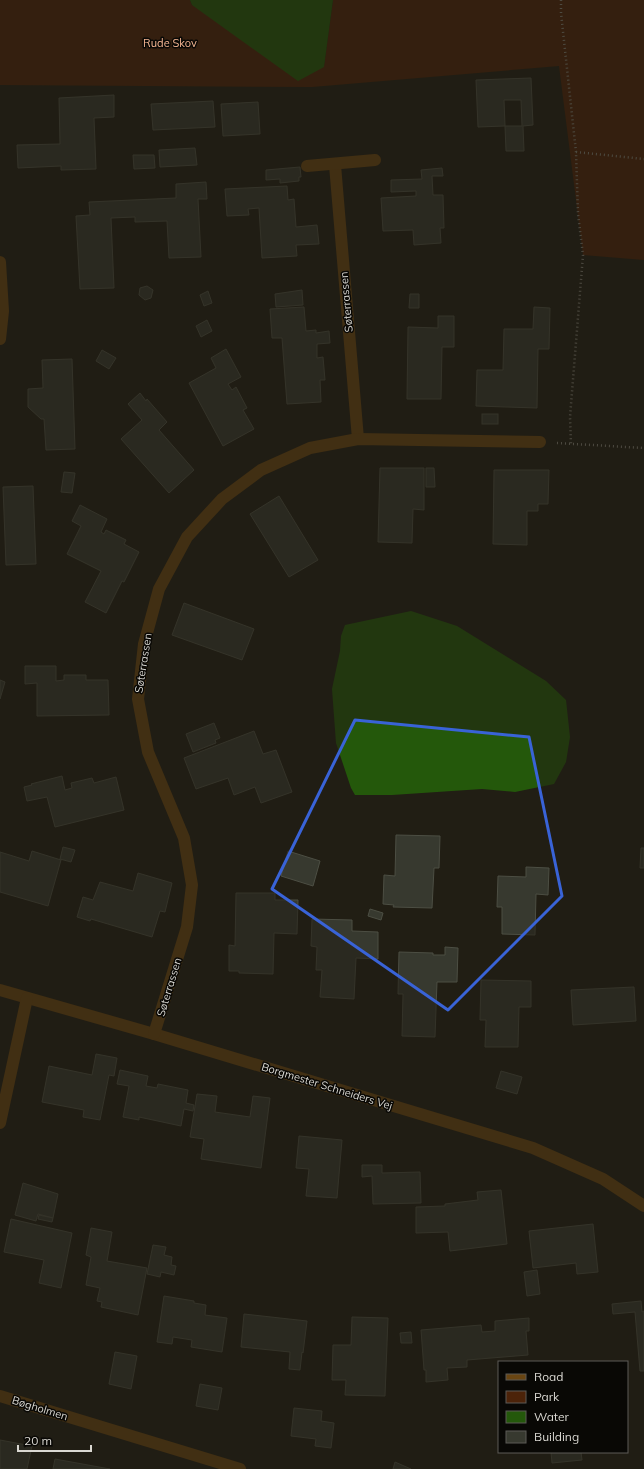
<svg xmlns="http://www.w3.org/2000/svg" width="644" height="1469" font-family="Mulish,sans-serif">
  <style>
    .green { fill: #4c2309 }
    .water { fill: #24580b }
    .building { fill: #37392f; stroke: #4c4e43 }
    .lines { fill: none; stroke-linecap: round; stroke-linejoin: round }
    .path { stroke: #838179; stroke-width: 2.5; stroke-dasharray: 1 3; stroke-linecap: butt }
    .minor { stroke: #694512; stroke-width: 12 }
    .marked { fill: none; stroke: #3963d7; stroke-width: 3; stroke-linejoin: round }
    .labels { text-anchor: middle; stroke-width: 3; stroke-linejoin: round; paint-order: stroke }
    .park-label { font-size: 11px; fill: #f8b894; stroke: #090805 }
    .street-label { font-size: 11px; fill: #dad8d2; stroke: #090805 }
  </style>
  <rect width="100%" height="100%" fill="#211e14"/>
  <!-- green -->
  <path class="green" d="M0,0H190L192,5L324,66L333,0H644V260L583,255L559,66L312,87L0,85Z"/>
  <!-- water -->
  <g class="water">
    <path d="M190,0H333L324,67L298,81L192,5Z"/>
    <path d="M411,611L457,626L546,681L566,700L570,737L566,762L554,784L515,792L482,789L392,795H355L351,788L336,743L332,689L340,651L341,636L345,625Z"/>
  </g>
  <!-- building -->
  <g class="building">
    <path d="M531,78L533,125L523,126L524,151H506L505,126H522L521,100H504L505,126L478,127L476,80Z"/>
    <path d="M114,95V117L94,118L96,169L61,170V166L18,168L17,145L60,144L59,98Z"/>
    <path d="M213,101L215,127L153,130L151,104Z"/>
    <path d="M258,102L260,134L223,136L221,104Z"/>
    <path d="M195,148L197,165L160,167L159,150Z"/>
    <path d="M133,155H154L155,168L134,169Z"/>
    <path d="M300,167L301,177H299V181L280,183V179L266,180V170Z"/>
    <path d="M442,168L443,176H432L433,195H443L444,228H440L441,243L414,245L413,230L383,231L381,198L416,196V191L391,192V180L422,179L421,170Z"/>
    <path d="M206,182L207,199H198L201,257L169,258L167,221L135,222V217L111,218L114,288L80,289L76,216L90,215L89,202L176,198V184Z"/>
    <path d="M287,186L288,200L294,199L296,227L317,225L319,244L296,245L297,256L262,258L259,208L248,209L249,215L227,216L225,189Z"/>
    <path d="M147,286L153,290L151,298L145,300L139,295L140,288Z"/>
    <path d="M302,290L303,305L276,307L275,294Z"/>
    <path d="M208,291L212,303L204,306L200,295Z"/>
    <path d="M410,294H419V308H409Z"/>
    <path d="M304,307L306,331L316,330V333L329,331L330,343L317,344V358L323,357L325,380H320L321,402L287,404L282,338H272L270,309Z"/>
    <path d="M534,307L550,308L549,349H538L537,408L476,406L477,370H503L504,329H533Z"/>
    <path d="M438,316H454V347H442L441,399H407L408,327L438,328Z"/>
    <path d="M207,320L212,331L201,337L196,326Z"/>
    <path d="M226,349L241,377L228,384L232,390L236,387L247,408L243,410L254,429L223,446L189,383L216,368L211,358Z"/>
    <path d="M102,350L116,358L109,369L96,361Z"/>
    <path d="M72,359L75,449L46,450L44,419H41L28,407V389L43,388L42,360Z"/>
    <path d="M140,393L146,401L147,399L167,422L159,430L194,470L169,493L121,439L142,420L128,404Z"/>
    <rect x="482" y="414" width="16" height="10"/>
    <path d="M380,468H424V510L413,509L412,543L378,542Z"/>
    <path d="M426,468H434L435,487H426Z"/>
    <path d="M494,470H549L548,504H538V511H527V545L493,544Z"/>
    <path d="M64,472L75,473L72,493L61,492Z"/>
    <path d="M33,486L36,564L6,565L3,487Z"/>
    <path d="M279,496L318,560L289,577L250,514Z"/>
    <path d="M80,505L107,519L101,532L104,534L106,530L126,540L124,544L139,552L124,582L122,581L106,613L85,602L101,571L67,554L81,526L72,521Z"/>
    <path d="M184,603L254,629L242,660L172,635Z"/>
    <path d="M25,666H56V681L64,680V675H86V680H108L109,715L37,716V683L25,684Z"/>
    <path d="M0,680L5,682L0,699Z"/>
    <path d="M214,723L220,738L215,740L216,743L193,752L186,734Z"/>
    <path d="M254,731L263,754L276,750L292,792L261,803L255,787L234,795L228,778L196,789L184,758Z"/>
    <path d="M62,776L65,790L72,788L71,783L92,778L94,783L116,777L124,810L55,827L47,797L27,801L24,787L32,785L31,784Z"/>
    <path d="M396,835L440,836L439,868H434L432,908L393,907L394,905L383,904L384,875L395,876Z"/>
    <path d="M63,847L75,850L71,862L60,859Z"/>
    <path d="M641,848H644V868H640Z"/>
    <path d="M32,851L61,860L48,906L0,892V852L29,861Z"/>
    <path d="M288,851L320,861L313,886L281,876Z"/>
    <path d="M526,867L549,868L548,895L536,894L535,935L502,934V907H497L498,876L526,877Z"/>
    <path d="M138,873L172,883L165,912L160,911L152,937L91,919L90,921L77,917L83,897L93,900L100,882L133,891Z"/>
    <path d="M236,893H275V900H298L297,934L274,933L273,974L239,973V971H229V945L235,946Z"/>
    <path d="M370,909L383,913L381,920L368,916Z"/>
    <path d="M312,919L352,920V931L378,932V959L356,958L354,999L320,997L322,970H316L317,947L311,946Z"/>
    <path d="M445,947L458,948L457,982H437L435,1037L402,1036L403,994H398L399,952L433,953V955H445Z"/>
    <path d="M481,980L531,981V1007H519L518,1047H485L486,1020H480Z"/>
    <path d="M634,987L636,1021L573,1025L571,990Z"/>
    <path d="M96,1054L117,1058L114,1076L109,1075L100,1120L83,1117L84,1110L42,1102L49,1066L92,1075Z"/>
    <path d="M120,1070L148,1076L146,1086L157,1088L158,1084L188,1090L186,1103L194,1105L193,1111L184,1109L181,1126L139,1117V1120L123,1117L129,1086L117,1084Z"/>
    <path d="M501,1071L522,1077L517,1094L496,1088Z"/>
    <path d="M197,1094L217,1096L215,1112L250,1117L253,1096L270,1098L261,1168L201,1159L204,1139L190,1137Z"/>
    <path d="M299,1136L342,1140L337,1198L306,1196L309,1169L296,1168Z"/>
    <path d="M362,1165H382V1173L420,1172L421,1203L373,1204L372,1176L362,1177Z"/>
    <path d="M23,1183L58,1194L53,1218L38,1214L36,1221L15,1215Z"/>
    <path d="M501,1190L507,1244L450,1251L448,1232L416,1233V1207L445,1206V1204L478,1200L477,1192Z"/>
    <path d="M39,1215L53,1218L52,1222L38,1219Z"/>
    <path d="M11,1219L72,1233L61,1288L39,1283L44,1260L4,1252Z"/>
    <path d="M593,1224L598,1272L577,1274L576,1263L533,1268L529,1231Z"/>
    <path d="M91,1228L112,1232L107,1261L147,1268L138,1315L101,1307L102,1302L97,1301L100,1288L86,1285L91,1257L86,1255Z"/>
    <path d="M153,1245L166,1247L164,1255L172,1257L171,1265L176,1266L174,1275L161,1272L160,1277L147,1274Z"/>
    <path d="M537,1270L540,1294L527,1296L524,1272Z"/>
    <path d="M164,1296L194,1301V1303L206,1305L205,1315L227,1318L222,1352L191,1347L192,1340L173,1337L172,1344L157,1342Z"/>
    <path d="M641,1301L642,1312L644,1311V1371H640L635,1312L613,1314L612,1304Z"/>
    <path d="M244,1314L307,1321L303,1353L302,1352L300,1370L289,1369L290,1352L241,1347Z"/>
    <path d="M352,1317L388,1318L385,1396L345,1395L346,1380H332L333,1345H351Z"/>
    <path d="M529,1318V1331H526L528,1355L467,1360V1367L447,1368L448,1380L426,1382V1370H424L421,1330L481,1325L482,1332L495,1331V1321Z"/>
    <path d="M411,1332L412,1343H401L400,1333Z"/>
    <path d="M115,1352L137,1356L131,1389L109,1384Z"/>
    <path d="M200,1384L222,1388L218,1410L196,1406Z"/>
    <path d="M294,1408L322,1411L321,1421L334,1423L331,1448L315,1446L316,1439L291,1436Z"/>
    <path d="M0,1440L32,1446L27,1469H0Z"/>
    <path d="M551,1452H581L582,1460L552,1463Z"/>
    <path d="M55,1459L110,1469H53Z"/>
    <path d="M395,1462L411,1469H393Z"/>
  </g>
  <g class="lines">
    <!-- path -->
    <g class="path">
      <path d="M561,0V13L576,152L578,214L583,255L570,417L571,444"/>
      <path d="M576,152L644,159"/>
      <path d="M557,443L644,448"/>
    </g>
    <!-- minor -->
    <g class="minor">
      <path d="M335,165L358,439"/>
      <path d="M307,166L375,160"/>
      <path d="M0,262L3,311L0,339"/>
      <path d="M0,990L154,1034L533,1148L603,1179L644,1206"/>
      <path d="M154,1034L187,927L192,885L184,838L148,752L138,699L144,644L159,589L187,537L222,499L261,470L310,448L358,439L540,442"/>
      <path d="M0,1123L27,998"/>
      <path d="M0,1396L240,1469"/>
    </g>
  </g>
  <!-- marked area -->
  <path d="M0 0H644V1469H0ZM355,720L529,737L562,896L448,1010L272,889Z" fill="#211e14" fill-opacity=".55" fill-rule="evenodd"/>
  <path class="marked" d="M355,720L529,737L562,896L448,1010L272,889Z"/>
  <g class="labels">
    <!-- park labels -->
    <g class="park-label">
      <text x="170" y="47">Rude Skov</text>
    </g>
    <!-- street labels -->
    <g class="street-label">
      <text transform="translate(346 302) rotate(-95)" y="4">Søterrassen</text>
      <text transform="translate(143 663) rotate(-81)" y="4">Søterrassen</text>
      <text transform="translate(169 987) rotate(-73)" y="4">Søterrassen</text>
      <text transform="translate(327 1086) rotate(17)" y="4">Borgmester Schneiders Vej</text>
      <text transform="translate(40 1408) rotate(17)" y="4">Bøgholmen</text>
    </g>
  </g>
  <!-- legend -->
  <rect x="498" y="1361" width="130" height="92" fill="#090805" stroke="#5d5b57"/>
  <rect x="506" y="1374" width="20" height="6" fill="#694512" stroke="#5d5b57"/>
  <text x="534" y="1381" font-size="12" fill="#dad8d2">Road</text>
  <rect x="506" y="1391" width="20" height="12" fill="#4c2309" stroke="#5d5b57"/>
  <text x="534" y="1401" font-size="12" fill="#dad8d2">Park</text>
  <rect x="506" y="1411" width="20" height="12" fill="#24580b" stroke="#5d5b57"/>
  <text x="534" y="1421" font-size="12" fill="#dad8d2">Water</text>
  <rect x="506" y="1431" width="20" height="12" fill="#37392f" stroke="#5d5b57"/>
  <text x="534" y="1441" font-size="12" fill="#dad8d2">Building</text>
  <!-- scale -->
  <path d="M18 1445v6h73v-6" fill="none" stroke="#dad8d2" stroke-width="2"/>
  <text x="24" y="1445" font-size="12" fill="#dad8d2" stroke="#090805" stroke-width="3" paint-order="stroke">20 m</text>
</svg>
